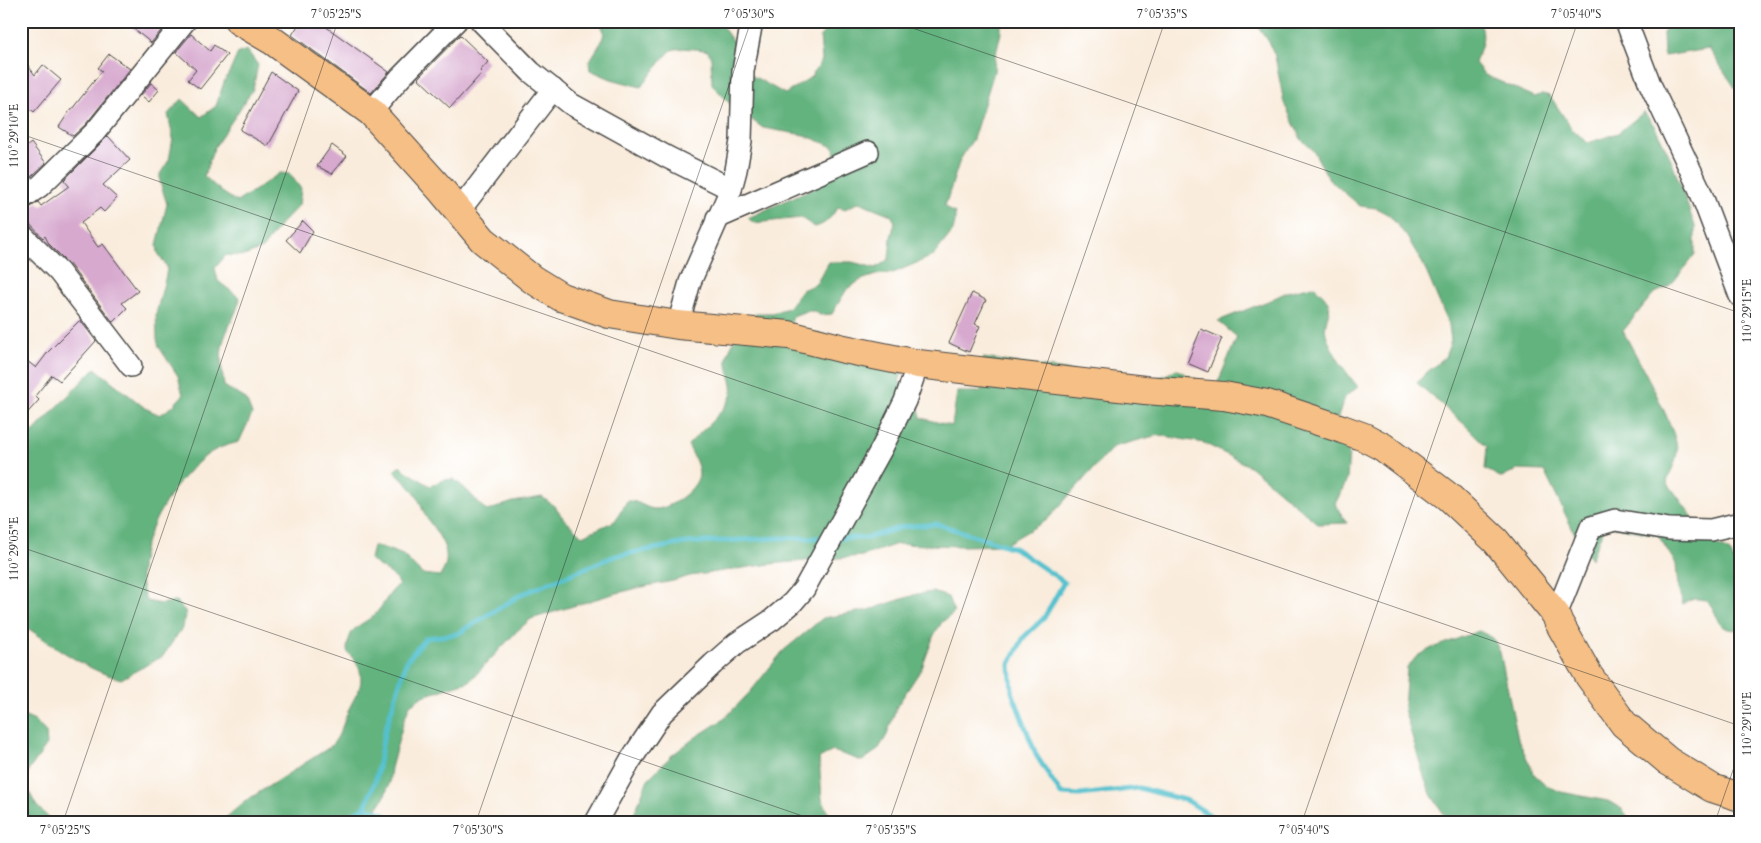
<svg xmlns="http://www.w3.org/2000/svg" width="1761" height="843" font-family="Cardo,serif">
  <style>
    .forest { fill: #63b37f; stroke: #476f55 }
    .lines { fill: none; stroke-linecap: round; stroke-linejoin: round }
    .stream { stroke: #55c1ce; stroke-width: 5 }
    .building { fill: #d7a9cf }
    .minor-casing { stroke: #4a4846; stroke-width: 24 }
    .major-casing { stroke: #4a4846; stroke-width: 30 }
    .minor { stroke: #fff; stroke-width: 21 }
    .major { stroke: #f5bf86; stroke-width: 28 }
    .ticks { fill: none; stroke: #2b2b2b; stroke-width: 1; stroke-opacity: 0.45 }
    .neatline { fill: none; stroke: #2b2b2b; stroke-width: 2 }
    .ticks-label { font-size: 12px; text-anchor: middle; fill: #2b2b2b }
  </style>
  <rect width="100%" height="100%" fill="#fff"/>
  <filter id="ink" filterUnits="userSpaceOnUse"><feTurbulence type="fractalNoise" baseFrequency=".02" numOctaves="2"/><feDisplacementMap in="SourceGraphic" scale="10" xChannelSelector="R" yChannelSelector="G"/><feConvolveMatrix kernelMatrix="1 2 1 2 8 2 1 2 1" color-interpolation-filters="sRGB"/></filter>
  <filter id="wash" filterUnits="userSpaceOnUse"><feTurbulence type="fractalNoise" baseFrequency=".0096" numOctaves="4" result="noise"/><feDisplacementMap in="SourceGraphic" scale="20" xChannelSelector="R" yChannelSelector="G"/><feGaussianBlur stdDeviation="1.12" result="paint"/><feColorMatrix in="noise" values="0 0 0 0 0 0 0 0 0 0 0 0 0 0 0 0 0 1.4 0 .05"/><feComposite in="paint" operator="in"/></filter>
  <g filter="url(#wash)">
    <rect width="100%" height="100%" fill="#f9ecdc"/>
    <!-- forest -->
    <g class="forest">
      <path d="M600,21H714L722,26L734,43L751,75L785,94L811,77L822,60L820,36L835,21H1001V33L995,56L994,72L979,120L973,139L960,160L945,206L955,213V223L953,231L933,256L893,273L876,275L861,280L847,289L832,314L820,315L814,311H806L793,316L789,327L909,354L899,381L917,399L921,418L952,426L957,392H981L983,358L1079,372L1153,379L1166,375L1176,369L1193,378L1216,387L1237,337L1218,321L1268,301L1287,292L1313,286C1344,309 1319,316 1327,337C1334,356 1346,372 1358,387L1345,397L1331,437L1349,453L1347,480L1335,504L1347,523L1318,524L1251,467L1204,443L1158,435L1113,447L1047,520L1004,545L962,546L897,544L862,556L770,564L690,576L673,581L642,587L609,595L531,619L517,631L470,681L423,696L410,705L404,720L391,768L389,784L384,798L368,822H221L244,802L330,747C343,734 344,716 353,701C357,693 361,688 361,678C361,666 354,660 347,651C347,644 349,638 352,632C357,625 368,621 374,615C384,606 388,592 399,585C393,570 380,570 370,559L373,546L381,547L403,555L422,574L440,576C455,555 440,537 428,520C422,511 420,499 413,491C408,484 400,478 394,471L400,465L405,470L430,486L444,480L453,479C466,487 475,500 487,511L513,502L542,497L554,506L564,519L582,536L615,521L627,501C639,500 645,509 656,509C670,509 698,489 699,474C699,465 692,453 688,445C699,433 726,410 731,396C736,384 725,371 727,358C730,341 746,326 756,313H772L788,308L802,290L816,284L829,262H852L876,268L889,259L891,237L895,222L891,215L859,202L845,209L838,207C831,217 827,224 815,227L801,218L754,223L748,218L813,188L826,179L835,156L834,147L804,135L763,128L730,104L712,84L711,59L708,51C700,49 680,47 672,50C667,53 647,80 641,87L611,79L590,70L589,62L602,41L604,32Z"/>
      <path d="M1254,21H1478C1488,35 1480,49 1475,63L1485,75L1535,97L1542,94L1550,96L1572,129L1588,143L1618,133L1644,112L1655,127L1670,157L1695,226V254L1674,281L1668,287L1653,294L1623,331C1634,352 1680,433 1677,452C1676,462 1670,473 1667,482L1710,541L1730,552L1740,577V629C1710,635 1722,600 1698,599C1694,598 1687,602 1683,604L1678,588L1676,564L1658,535L1605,525L1591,559L1576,536L1544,471L1517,470L1502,478L1485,469L1487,447L1464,424L1417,383L1425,374L1445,357L1451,341L1449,325L1423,264L1407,237L1389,215L1376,208L1360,206L1329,179L1313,150L1301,139L1284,103L1275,56L1269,42Z"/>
      <path d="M1672,21H1740V95L1709,49L1664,56L1663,33Z"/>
      <path d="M247,50L258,65L253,89L214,148L204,176L222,192L237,202L280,173L290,174L301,189L299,205L281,224L262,249L244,256L226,255L215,268L218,281L240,298C237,313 229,324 224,339C219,354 222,370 224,386L246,399L252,414L239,442C227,445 217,448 207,455C176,478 142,532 141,570C140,580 143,591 146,601L161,604L176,601L186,612L182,628L163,656L121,679C84,670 53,644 21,624V439L28,437L95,368L145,408L160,415L173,406L183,395L178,376L159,347L157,339L156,314L166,275L167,267L158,253L157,245L167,204L160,182V174L169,160L173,138L168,114L182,99L201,117L216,106L224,82L231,69L238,53Z"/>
      <path d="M933,592L948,597L954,613L942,622L934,635L922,668L897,706L887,735L878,750L862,761L833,751L819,758L822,799L833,822H631L648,779L671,756L696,737L724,719L751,691L783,651L823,618L869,610L917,594Z"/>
      <path d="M1479,631L1493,638L1500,652L1518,739L1534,774L1546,785L1561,792L1608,801L1622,809L1632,822H1449L1432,796L1425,780L1404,709L1407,668L1417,656L1432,648Z"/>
      <path d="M21,715L35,721L46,732L47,745L29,770L25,784L36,805L53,822H21Z"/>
    </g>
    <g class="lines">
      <!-- stream -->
      <g class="stream">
        <path d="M838,538H867L902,527L937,524L1014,548L1064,582L1044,618L1024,637L1010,664L1012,692L1036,755L1061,794L1080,795L1139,788L1188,801L1216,819L1218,822"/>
        <path d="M365,807L384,814L391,822"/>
        <path d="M348,822L354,813L365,807L376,779L384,734L407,660L426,638L457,634L522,594L615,556L685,543L778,538H827"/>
      </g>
    </g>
    <g id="blocks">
      <!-- building -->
      <g class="building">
        <path d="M124,21H169L151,43Z"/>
        <path d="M301,21H318L389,72L371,93L292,35Z"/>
        <path d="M191,34L210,51L214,45L227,55L200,89L188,80L196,70L176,52Z"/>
        <path d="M460,35L488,62L480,71L482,73L450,108L418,78Z"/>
        <path d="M109,54L130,69L86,124L73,136L59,127L71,109H72L102,71L98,68Z"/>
        <path d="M21,56L35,75L43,65L61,80L34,112L21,101Z"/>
        <path d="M271,72L298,91L268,146L240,130Z"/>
        <path d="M151,83L159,90L149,102L141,95Z"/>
        <path d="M108,136L130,160L103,185L117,198L104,212L100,208L81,223L98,247L103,244L138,291L122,303L127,308L113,322L69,264L49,244L45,236L43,238L28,222L27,223L21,222V211L28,209L38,202L41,206L69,186L64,180Z"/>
        <path d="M31,143L46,163L32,176L21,184V151Z"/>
        <path d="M332,145L347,156L332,174L317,166Z"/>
        <path d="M303,221L313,231L300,253L286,240Z"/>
        <path d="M972,293L986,300L975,324L980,326L969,352L949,343Z"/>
        <path d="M80,320L96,341L60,381L52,375L35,396L39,400L21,420V356L36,368L48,352Z"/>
        <path d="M1201,329L1222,338L1208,372L1187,363Z"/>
      </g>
    </g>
  </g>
  <g filter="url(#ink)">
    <use href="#blocks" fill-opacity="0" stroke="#4a4846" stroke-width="1"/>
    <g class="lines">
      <!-- minor casing -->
      <g class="minor-casing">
        <g id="minor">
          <path d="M481,21L531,72L571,104L667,157L731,189"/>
          <path d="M1626,21L1650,84L1699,188L1740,296"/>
          <path d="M371,112L400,78L456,21"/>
          <path d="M21,199L40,186L95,132L185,21"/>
          <path d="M459,211L553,89"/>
          <path d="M717,218L868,152"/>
          <path d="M21,234L59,272L131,366"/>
          <path d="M678,325L690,282L731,189L736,170L741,141L743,71L752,21"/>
          <path d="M1556,615L1591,527L1615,520L1669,529L1711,530L1740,523"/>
          <path d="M596,822L630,761L662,713L713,664L737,643L772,620L792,603L804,589L882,448L905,401L918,364"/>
        </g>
      </g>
      <!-- major casing -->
      <g class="major-casing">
        <path id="major" d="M239,21L273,41L371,112L442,191L483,240L532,279L561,297L609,314L678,325L789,335L844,349L918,364L1145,390L1224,396L1267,404L1342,429L1364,437L1383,447L1449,497L1496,541L1556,615L1558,621L1589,676L1624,724L1668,761L1712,788L1740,797"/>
      </g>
      <!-- minor -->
      <use href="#minor" class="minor"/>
      <!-- major -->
      <use href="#major" class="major"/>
    </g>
  </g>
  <!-- ticks -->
  <path class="ticks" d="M892,21L1740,313M21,134L1740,726M21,547L820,822M63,822L338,21M476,822L751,21M889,822L1165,21M1302,822L1578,21M1715,822L1740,750"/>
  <!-- margin -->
  <rect width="1761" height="843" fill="none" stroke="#fff" stroke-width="55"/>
  <rect x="28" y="28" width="1706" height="788" class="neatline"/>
  <g class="ticks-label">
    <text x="336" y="18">7°05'25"S</text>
    <text x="749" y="18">7°05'30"S</text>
    <text x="1162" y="18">7°05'35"S</text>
    <text x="1576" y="18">7°05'40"S</text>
    <text transform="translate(14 136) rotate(-90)" y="4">110°29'10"E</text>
    <text transform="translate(1747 311) rotate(-90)" y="4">110°29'15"E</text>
    <text transform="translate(14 549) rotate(-90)" y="4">110°29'05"E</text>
    <text transform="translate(1747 724) rotate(-90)" y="4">110°29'10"E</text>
    <text x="65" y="834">7°05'25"S</text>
    <text x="478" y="834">7°05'30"S</text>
    <text x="891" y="834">7°05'35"S</text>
    <text x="1304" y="834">7°05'40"S</text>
  </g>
</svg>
